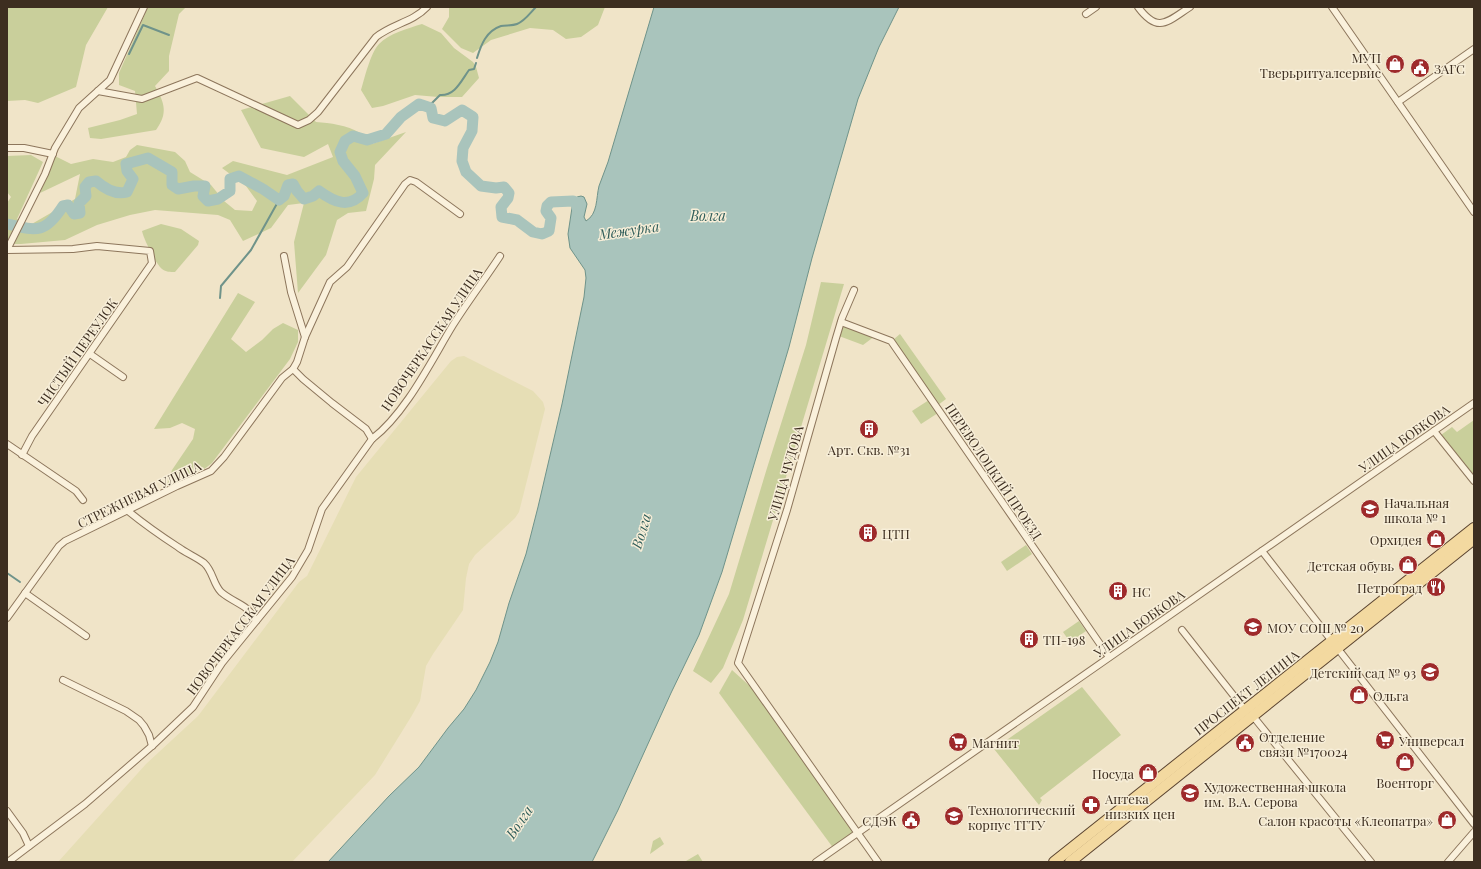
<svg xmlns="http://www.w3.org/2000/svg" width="1481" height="869" viewBox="0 0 1481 869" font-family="'Playfair Display',serif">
  <rect width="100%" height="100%" fill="#f0e4c8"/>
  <polygon fill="#e6deb5" points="464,356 533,391 543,402 545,409 519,512 515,518 475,555 469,564 466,578 463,610 433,654 426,666 420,701 411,717 375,775 292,862 58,862 146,764 198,716 299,582 307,576 356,477 451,361 457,357"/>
  <g fill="#c9cf9b">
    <polygon points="7,7 108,7 86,45 76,87 38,103 25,100 7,101"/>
    <path d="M 148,7 L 186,7 L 179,14 L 169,56 L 169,71 L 155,86 C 165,104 168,113 156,130 L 101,139 L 90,138 L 88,128 L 120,120 L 137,114 L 135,91 L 119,85 L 119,73 Z"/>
    <polygon points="449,7 605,7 598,25 581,37 566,39 553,30 530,28 491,40 473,53 461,48 442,29 449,17"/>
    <path d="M 422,24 L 441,33 L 454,48 L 473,62 L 476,67 L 479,78 L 462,97 L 438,97 L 415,95 L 383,106 L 372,108 L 361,90 C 365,77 370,54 379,44 C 388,34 409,28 422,24 Z"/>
    <path d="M 290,96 L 316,122 C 330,123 347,125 360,133 C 364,136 368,140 372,144 L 406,132 L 375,165 L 374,179 L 366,211 L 348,213 L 337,220 L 326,255 L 298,293 L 294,242 L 304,203 L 288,205 L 271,228 L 243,241 L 230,220 L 218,215 L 155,210 L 130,215 L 97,225 L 65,240 L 21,244 L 7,244 L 7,203 L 11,197 L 7,192 L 7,156 L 31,155 L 43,162 L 17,219 L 30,225 L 75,199 L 80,174 L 40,193 L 55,156 L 71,164 L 93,159 L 113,162 L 126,157 L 130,150 L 137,145 L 175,152 L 185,161 L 190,172 L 211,185 L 224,201 L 235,210 L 252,211 L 257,201 L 246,186 L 222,168 L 233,161 L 287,175 L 333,157 L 328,144 L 304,157 L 261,148 L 241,110 Z"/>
    <path d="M 161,224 L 181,229 L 199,241 L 198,245 L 175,272 C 170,272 166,272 162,269 C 156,264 144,240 142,231 Z"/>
    <polygon points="821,282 844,284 743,620 723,668 711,683 693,671 729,594 767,468 806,345"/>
    <path d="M 238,293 L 255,302 L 231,339 L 246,352 L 262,340 L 273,329 L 283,323 L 298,330 L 298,342 L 290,359 L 212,463 C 203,471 179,485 167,485 L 172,470 L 193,439 L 195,429 L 182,423 L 170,428 L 154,429 Z"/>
    <polygon points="843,325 875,336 863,345 839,336"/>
    <polygon points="900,334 946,399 938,405 893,340"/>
    <polygon points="929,400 938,413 921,424 912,411"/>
    <polygon points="1474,420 1474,477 1441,435 1452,427 1457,432"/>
    <polygon points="1026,545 1032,554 1007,571 1001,562"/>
    <polygon points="1079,621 1086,631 1070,642 1063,632"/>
    <polygon points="732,670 763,698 857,833 834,849 719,693"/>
    <polygon points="1082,687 1121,735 1040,798 1042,800 1039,805 994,749"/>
    <polygon points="660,837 664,844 650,854 653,841"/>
    <polygon points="698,854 703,862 687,862 686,861"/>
  </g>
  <path fill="#a9c4bc" stroke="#6f938a" d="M 654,7 L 899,7 L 879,47 L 858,99 L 812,258 L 789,347 L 722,572 L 699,635 L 671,693 L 618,810 L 592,862 L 328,862 L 389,796 L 419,767 L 448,728 L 464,709 L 476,690 L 490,662 L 498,642 L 509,603 L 526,554 L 538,507 L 562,404 L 584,297 L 586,278 L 585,270 L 570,248 L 568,234 L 573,201 L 577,197 L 581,196 L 584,197 L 587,204 L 584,217 L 586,221 C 598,214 596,198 599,186 C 602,178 605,170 608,162 Z"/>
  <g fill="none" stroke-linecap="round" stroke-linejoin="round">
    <g stroke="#6f938a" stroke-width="2">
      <polyline points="129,54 143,25 169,35"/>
      <path d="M 477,58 C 481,45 486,31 501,26 C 506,25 512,26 517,24 C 525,21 530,13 536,7"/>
      <path d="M 428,107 L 440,95 C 455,96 461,81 469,70 L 474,69 L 476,63"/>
      <polyline points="220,298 221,286 251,250 279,200"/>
      <polyline points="7,573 20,582"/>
    </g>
    <path stroke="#a9c4bc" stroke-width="11" d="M 7,224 C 37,231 45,234 63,206 L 68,205 L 74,214 L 80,213 L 79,203 L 86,196 L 85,187 L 89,182 L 96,181 C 104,188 116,195 127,192 L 133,179 L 127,171 L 126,164 L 148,158 L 172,172 L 172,185 L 178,189 L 194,186 L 205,186 L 203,196 L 208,201 L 218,199 L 230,191 L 230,179 L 239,176 L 263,189 L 279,200 L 284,196 L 288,185 L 293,184 L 297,191 L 304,199 L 313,196 L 319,191 C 334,202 349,209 363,193 L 355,176 L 343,161 L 340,152 L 345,141 L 353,136 L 367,140 L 386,134 L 401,117 L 419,104 L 431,108 L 433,118 L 445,121 L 462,110 L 473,117 L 472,131 L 463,148 L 462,161 L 466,172 L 481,186 L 496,188 L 504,187 L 509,193 L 508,198 L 501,207 L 502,217 L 517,220 L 533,232 L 542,234 L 549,231 L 551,218 L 546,211 L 547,206 L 551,202 L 573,201 L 576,202 L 578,213"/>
    <defs>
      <g id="minor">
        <path d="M 1138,7 C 1158,34 1167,22 1190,7"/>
        <polyline points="1332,7 1474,212"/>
        <polyline points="1086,14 1096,7"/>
        <path d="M 98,91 L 142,99 L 197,78 L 298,125 L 309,120 L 318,112 L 376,37 C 392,24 413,22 427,7"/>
        <polyline points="1398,102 1474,49"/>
        <polyline points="7,148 24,148 53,154"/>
        <polyline points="7,250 73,249 97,246 150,251 152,263 32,436 22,455"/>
        <polyline points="7,250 45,174 55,148 79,108 110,80 144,7"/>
        <polyline points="284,256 291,292 305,337"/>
        <polyline points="854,290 842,318 836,338 787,510 738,663 878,862"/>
        <polyline points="841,322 891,341 1109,657"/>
        <polyline points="90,354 123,377"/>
        <polyline points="293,369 303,379 332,403 366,429 372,439"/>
        <polyline points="1434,431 1474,481"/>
        <polyline points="7,444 76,491 83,500"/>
        <path d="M 128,511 C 144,524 161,536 178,547 C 186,553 196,557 204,563 C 213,571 213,584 221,592 C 235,604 247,603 256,621"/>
        <polyline points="1262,551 1474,824"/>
        <polyline points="25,593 86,636"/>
        <polyline points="7,618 59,546 65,541 177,486 211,471 224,457 282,378 293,369 297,362 305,337 330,282 347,267 405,184 410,180 416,182 460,214"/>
        <polyline points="1182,630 1245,710"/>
        <polyline points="63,680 126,711 139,720 144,726 149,735 152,746"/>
        <polyline points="1252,715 1371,862"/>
        <polyline points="7,811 23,833 29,846"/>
        <path d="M 8,862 L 85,804 L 152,746 L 193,707 L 222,663 L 292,577 L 308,550 L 322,509 L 372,439 C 406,413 431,361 453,325 C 468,301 485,279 500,256"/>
        <polyline points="816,862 1474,403"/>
        <polyline points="1448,862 1474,832"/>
      </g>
      <g id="primary">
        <polyline points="1054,862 1474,528"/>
        <polyline points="1070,862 1474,539"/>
      </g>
    </defs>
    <use href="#minor" stroke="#8d765c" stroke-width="8"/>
    <use href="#primary" stroke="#5b4430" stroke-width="12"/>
    <use href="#minor" stroke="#faf1dc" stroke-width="6"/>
    <use href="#primary" stroke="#f3d9a0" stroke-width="10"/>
  </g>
  <defs>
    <symbol id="shop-disc" viewBox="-11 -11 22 22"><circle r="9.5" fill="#9e2a2b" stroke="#f7eed8"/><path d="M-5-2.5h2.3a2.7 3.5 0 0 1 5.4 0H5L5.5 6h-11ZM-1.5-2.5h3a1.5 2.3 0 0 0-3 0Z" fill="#fff"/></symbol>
    <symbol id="civic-disc" viewBox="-11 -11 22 22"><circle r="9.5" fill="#9e2a2b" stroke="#f7eed8"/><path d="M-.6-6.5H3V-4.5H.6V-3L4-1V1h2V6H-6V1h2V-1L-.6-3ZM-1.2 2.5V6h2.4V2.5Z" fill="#fff"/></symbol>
    <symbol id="building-disc" viewBox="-11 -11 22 22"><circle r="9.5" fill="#9e2a2b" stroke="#f7eed8"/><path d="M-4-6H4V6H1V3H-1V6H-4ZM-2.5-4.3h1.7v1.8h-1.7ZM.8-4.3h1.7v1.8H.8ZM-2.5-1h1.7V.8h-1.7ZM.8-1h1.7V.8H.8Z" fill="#fff"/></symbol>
    <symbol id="school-disc" viewBox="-11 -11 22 22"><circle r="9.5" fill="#9e2a2b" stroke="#f7eed8"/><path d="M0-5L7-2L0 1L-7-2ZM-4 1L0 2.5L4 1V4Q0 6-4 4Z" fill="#fff"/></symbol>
    <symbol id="restaurant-disc" viewBox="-11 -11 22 22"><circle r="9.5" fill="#9e2a2b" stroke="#f7eed8"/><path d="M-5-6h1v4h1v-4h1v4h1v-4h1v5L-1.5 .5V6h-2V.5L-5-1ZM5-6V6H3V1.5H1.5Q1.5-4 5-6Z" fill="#fff"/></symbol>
    <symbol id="supermarket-disc" viewBox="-11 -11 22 22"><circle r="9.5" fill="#9e2a2b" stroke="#f7eed8"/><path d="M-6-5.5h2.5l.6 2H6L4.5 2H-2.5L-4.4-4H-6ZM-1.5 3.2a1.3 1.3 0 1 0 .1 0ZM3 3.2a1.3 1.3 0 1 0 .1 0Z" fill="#fff"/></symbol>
    <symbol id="pharmacy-disc" viewBox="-11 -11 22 22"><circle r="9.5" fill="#9e2a2b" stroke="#f7eed8"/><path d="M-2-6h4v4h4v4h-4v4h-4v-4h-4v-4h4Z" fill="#fff"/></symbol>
    <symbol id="university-disc" viewBox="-11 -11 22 22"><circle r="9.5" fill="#9e2a2b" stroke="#f7eed8"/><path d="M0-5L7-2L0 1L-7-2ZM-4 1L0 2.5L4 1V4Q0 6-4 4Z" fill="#fff"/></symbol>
  </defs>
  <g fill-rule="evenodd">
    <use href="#shop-disc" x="1384" y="53" width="22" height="22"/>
    <use href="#civic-disc" x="1409" y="57" width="22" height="22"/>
    <use href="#building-disc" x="858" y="418" width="22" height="22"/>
    <use href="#school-disc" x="1359" y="498" width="22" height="22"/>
    <use href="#building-disc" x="857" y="522" width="22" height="22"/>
    <use href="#shop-disc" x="1425" y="528" width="22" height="22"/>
    <use href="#shop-disc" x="1397" y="554" width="22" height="22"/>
    <use href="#restaurant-disc" x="1425" y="576" width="22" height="22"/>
    <use href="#building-disc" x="1107" y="580" width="22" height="22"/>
    <use href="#school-disc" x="1242" y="616" width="22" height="22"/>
    <use href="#building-disc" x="1018" y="628" width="22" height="22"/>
    <use href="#school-disc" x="1419" y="661" width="22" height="22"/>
    <use href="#shop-disc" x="1348" y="684" width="22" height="22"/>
    <use href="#supermarket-disc" x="1374" y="729" width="22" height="22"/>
    <use href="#supermarket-disc" x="947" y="731" width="22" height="22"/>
    <use href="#civic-disc" x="1234" y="732" width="22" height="22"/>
    <use href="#shop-disc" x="1394" y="751" width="22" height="22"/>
    <use href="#shop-disc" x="1137" y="762" width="22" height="22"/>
    <use href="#school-disc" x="1179" y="782" width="22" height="22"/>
    <use href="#pharmacy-disc" x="1080" y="794" width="22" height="22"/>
    <use href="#university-disc" x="943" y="805" width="22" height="22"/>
    <use href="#civic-disc" x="900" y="809" width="22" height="22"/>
    <use href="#shop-disc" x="1436" y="809" width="22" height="22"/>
  </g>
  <g text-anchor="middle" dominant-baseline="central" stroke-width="3" stroke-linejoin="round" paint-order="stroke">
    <g font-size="13" fill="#3d2e20" stroke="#f7eed8" text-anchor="start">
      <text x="1381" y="57" text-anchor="end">МУП<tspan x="1381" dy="15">Тверьритуалсервис</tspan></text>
      <text x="1434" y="68">ЗАГС</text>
      <text x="869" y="449" text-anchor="middle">Арт. Скв. №31</text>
      <text x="1384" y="502">Начальная<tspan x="1384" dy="15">школа № 1</tspan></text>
      <text x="882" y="533">ЦТП</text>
      <text x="1422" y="539" text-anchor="end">Орхидея</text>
      <text x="1394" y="565" text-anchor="end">Детская обувь</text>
      <text x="1422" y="587" text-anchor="end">Петроград</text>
      <text x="1132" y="591">НС</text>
      <text x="1267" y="627">МОУ СОШ № 20</text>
      <text x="1043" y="639">ТП-198</text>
      <text x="1416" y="672" text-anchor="end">Детский сад № 93</text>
      <text x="1373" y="695">Ольга</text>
      <text x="1259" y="736">Отделение<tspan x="1259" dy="15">связи №170024</tspan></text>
      <text x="1399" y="740">Универсал</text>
      <text x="972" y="742">Магнит</text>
      <text x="1134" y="773" text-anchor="end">Посуда</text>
      <text x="1405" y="782" text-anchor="middle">Военторг</text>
      <text x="1204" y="786">Художественная школа<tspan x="1204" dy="15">им. В.А. Серова</tspan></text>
      <text x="1105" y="798">Аптека<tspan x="1105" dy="15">низких цен</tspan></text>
      <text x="968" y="809">Технологический<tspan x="968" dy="15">корпус ТГТУ</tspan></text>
      <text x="897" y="820" text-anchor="end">СДЭК</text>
      <text x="1433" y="820" text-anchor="end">Салон красоты «Клеопатра»</text>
    </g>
    <g font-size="13" fill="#3d2e20" stroke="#f7eed8">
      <text transform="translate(431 339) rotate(-56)">НОВОЧЕРКАССКАЯ УЛИЦА</text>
      <text transform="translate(77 352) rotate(-55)">ЧИСТЫЙ ПЕРЕУЛОК</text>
      <text transform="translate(1404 438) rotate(-35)">УЛИЦА БОБКОВА</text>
      <text transform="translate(994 471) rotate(56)">ПЕРЕВОЛОЦКИЙ ПРОЕЗД</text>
      <text transform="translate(785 473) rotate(-74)">УЛИЦА ЧУДОВА</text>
      <text transform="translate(139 494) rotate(-26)">СТРЕЖНЕВАЯ УЛИЦА</text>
      <text transform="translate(1139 623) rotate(-35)">УЛИЦА БОБКОВА</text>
      <text transform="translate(240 625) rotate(-53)">НОВОЧЕРКАССКАЯ УЛИЦА</text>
      <text transform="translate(1246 692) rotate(-38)">ПРОСПЕКТ ЛЕНИНА</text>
    </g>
    <g font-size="14" font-style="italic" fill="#2f5d5a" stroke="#f7eed8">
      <text x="708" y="215">Волга</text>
      <text transform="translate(629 230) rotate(-8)">Межурка</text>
      <text transform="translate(641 531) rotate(-73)">Волга</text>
      <text transform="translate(519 822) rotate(-56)">Волга</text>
    </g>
  </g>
  <rect width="1481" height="869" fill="none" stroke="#3d2e20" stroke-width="16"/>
</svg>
